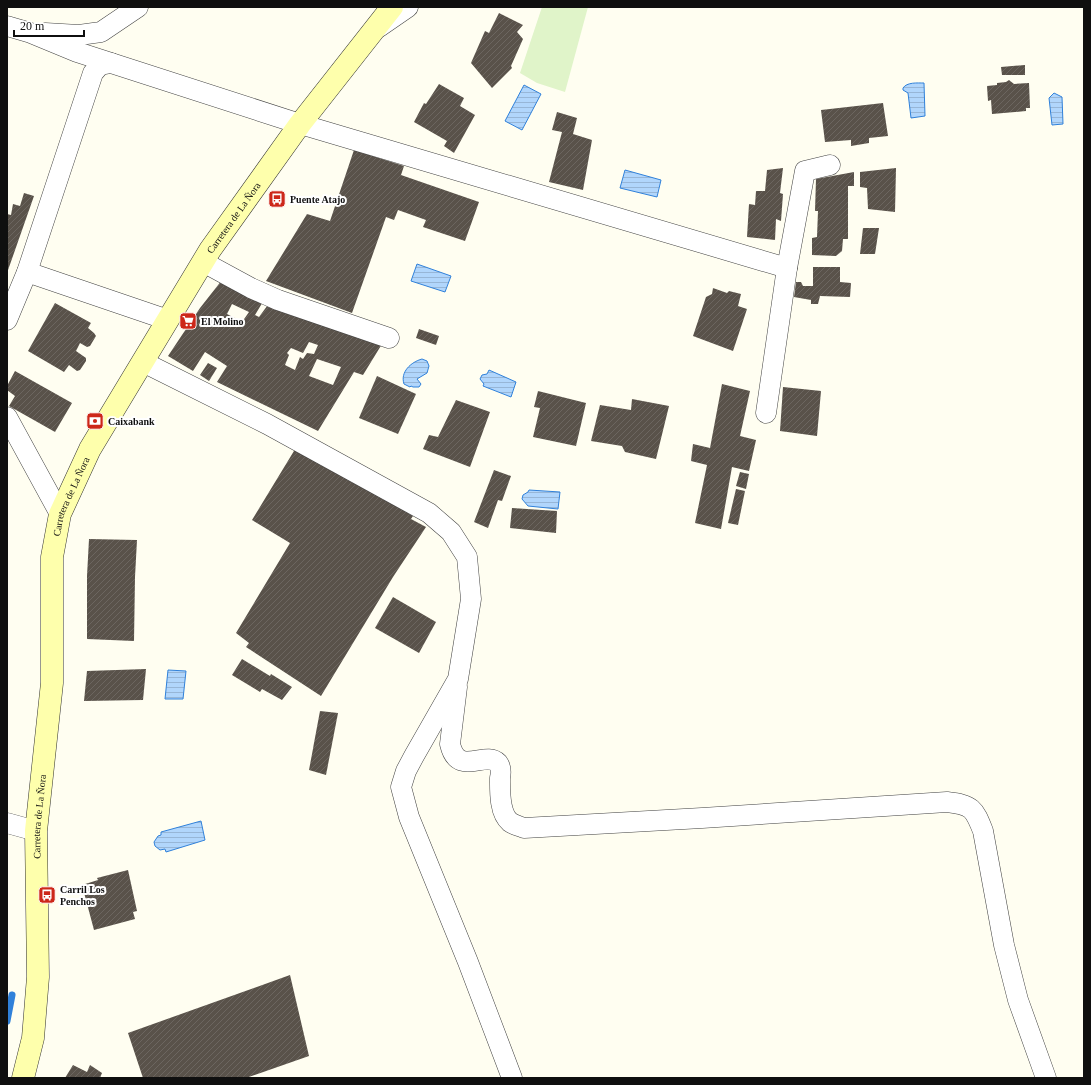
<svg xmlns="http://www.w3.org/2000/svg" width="1091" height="1085" viewBox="0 0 1091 1085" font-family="Georgia,serif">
  <defs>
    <pattern id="water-rules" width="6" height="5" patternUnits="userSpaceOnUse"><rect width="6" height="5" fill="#b1d6fc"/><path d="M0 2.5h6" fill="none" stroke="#97b6d7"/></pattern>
    <pattern id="building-hatch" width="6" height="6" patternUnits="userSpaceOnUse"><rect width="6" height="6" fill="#59524a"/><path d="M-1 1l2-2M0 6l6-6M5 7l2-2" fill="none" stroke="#6c6660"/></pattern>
  </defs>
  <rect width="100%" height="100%" fill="#fffef1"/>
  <polygon fill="#e0f4c9" points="542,7 588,7 565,92 537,83 520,73"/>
  <g fill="url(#water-rules)" stroke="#3081da">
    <path d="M 924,83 L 925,116 L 911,118 L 908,93 L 903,90 L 903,88 C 907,82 917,83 924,83 Z"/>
    <polygon points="524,85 541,94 522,130 505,121"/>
    <polygon points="1054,93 1062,97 1063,124 1052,125 1049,98"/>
    <polygon points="625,170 661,180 657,197 620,188"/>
    <polygon points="417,264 451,276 445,292 411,281"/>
    <path d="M 422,359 L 427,361 L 429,366 L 427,373 L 417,379 L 421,384 L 419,387 L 413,387 L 411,386 L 410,387 L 404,384 C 400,372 411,362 422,359 Z"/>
    <polygon points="489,370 516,382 511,397 483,386 484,384 480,379 482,375 487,374"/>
    <polygon points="529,490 560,492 558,509 528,506 522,499 523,495 528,492"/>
    <polygon points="168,670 186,671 183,699 165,699"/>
    <polygon points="201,821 205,840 166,852 165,849 160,850 155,846 154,842 158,836 161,835 161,832"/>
  </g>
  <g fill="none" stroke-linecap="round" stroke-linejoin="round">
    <polyline stroke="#3081da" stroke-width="7" points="7,1021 12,995"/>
  </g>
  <g fill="url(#building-hatch)" fill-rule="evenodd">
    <polygon points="499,13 523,25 517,32 523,39 511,66 512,68 492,88 471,63 485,31 489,33"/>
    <polygon points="1025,65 1025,75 1002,75 1001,67"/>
    <polygon points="1009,80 1014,84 1029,83 1030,108 1026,108 1026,111 992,114 991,100 988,101 987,86 997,85 997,83 1006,82"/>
    <polygon points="439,84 464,98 460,106 475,115 454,153 444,146 447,141 414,122 424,103 426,104"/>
    <polygon points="883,103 888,136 869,138 869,143 851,146 851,140 825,142 821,110"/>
    <polygon points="557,112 577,118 573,134 592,140 583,190 549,182 562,132 552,130"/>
    <polygon points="354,150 404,166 401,175 479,202 465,241 423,227 426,220 398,210 394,220 386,217 352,313 266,281 307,214 330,221"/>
    <polygon points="783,168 780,193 783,194 781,221 776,219 775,240 747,237 749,204 755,205 756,191 765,191 767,170"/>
    <polygon points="896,168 895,212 868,209 867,188 860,187 860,172"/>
    <polygon points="854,172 854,186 848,186 848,239 843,239 842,251 836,256 812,255 812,238 817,237 818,211 815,211 816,179"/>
    <polygon points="24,193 34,196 7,273 7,214 11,215 13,204 20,206"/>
    <polygon points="863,228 879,228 875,254 860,254"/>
    <polygon points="813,267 840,267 840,282 851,283 850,297 820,296 818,304 811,304 811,300 794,297 796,282 801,282 803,286 813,286"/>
    <path d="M 222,280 L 264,300 L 255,315 L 259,317 L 270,302 L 382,344 L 363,375 L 354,372 L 318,431 L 217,382 L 227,366 L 205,352 L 193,371 L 168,356 L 200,308 ZM 232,304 L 249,312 L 242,322 L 227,314 ZM 309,342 L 318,345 L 314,354 L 307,353 L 303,359 L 300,357 L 295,370 L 285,365 L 289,355 L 287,353 L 291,348 L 303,353 ZM 317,359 L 341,367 L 333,385 L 309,376 Z"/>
    <polygon points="713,288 727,293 729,291 741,294 738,306 747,309 733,351 693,336 706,297 712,294"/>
    <polygon points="55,303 91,323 88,328 94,333 96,336 90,346 87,347 80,343 76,351 86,358 86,361 80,370 77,371 69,365 64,372 28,351"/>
    <polygon points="419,329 439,336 436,345 416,338"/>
    <polygon points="208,363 217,368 209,381 200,375"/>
    <polygon points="15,371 72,403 55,432 9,406 15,396 7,390 7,386"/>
    <polygon points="377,376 416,394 398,434 359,418"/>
    <polygon points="722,384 750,391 740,436 756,440 749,471 732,467 721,529 695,523 707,465 691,461 693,444 710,448"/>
    <polygon points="783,387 821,391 817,436 780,431"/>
    <polygon points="538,391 586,403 576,446 533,437 540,408 534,407"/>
    <polygon points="632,399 669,406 656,459 625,452 622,446 591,441 600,405 631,410"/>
    <polygon points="456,400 490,412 470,467 423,449 429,435 438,437"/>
    <polygon points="297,446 396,505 413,516 411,519 426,527 393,577 321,696 246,647 249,643 236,633 290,543 252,520"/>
    <polygon points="494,470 511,476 502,501 498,500 488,528 474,522"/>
    <polygon points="740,472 749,474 746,489 736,486"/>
    <polygon points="736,489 745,491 738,525 728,523"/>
    <polygon points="512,508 557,511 556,533 510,528"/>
    <polygon points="89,539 137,540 135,577 134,641 87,639 87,576"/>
    <polygon points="393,597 436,622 419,653 375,628"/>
    <polygon points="242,659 270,676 271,674 292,687 282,700 262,689 260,692 232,675"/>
    <polygon points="146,669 143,700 84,701 87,671"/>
    <polygon points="320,711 338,713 326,775 309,770"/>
    <polygon points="128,870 137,911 133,912 135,919 94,930 82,885 98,880 97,878"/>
    <polygon points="290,975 309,1056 246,1078 143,1078 128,1033"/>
    <polygon points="73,1065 87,1072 90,1065 102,1073 100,1078 65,1078"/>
  </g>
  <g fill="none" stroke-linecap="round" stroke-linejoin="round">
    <defs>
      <g id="minor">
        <polyline points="7,26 31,33 77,52 300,124 787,268"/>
        <polyline points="379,27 408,7"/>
        <polyline points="45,33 79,35 101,32 138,7"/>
        <polyline points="203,262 251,288 278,300 389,338"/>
        <polyline points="27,272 168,320"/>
        <polyline points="7,320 27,272 93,73 100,65 111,63"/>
        <polyline points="143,362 267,424 429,513 451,532 467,557 471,599 458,679 414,756 406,771 401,787 409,817 468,962 512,1078"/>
        <polyline points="766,413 787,268 805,171 830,165"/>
        <polyline points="7,417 60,514"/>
        <path d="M 457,687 L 450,744 C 458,778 485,750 498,763 C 501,767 501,773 500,778 C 500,790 499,813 510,822 C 514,825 519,826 524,828 L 702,818 L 947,802 C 972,805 974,808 983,831 L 1004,945 L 1018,1000 L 1046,1078"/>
        <polyline points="7,823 36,831"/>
      </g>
      <g id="secondary">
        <path id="s1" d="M 23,1078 L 33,1038 L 38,977 L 36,831 L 52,683 L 52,557 L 60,514 L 90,449 L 210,250 L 300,124 L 392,7"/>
      </g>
    </defs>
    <use href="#minor" stroke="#424242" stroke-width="21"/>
    <use href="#secondary" stroke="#313131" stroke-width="23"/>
    <use href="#minor" stroke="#fff" stroke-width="20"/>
    <use href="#secondary" stroke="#feffac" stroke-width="22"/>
  </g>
  <defs>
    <symbol id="bus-square" viewBox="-11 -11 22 22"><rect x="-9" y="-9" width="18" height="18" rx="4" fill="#cd2719" stroke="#fff"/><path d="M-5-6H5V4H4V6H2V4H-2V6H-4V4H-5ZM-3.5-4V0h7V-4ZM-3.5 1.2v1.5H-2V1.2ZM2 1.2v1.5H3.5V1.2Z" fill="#fff"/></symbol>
    <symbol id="supermarket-square" viewBox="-11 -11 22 22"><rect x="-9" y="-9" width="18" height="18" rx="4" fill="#cd2719" stroke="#fff"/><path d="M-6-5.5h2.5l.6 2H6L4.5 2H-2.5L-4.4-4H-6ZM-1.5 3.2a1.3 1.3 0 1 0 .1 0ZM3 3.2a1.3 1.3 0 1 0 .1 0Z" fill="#fff"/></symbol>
    <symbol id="bank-square" viewBox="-11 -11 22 22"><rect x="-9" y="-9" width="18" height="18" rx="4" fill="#cd2719" stroke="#fff"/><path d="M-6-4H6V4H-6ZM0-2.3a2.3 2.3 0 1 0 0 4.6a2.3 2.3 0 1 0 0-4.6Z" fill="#fff"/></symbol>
  </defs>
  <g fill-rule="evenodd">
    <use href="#bus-square" x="267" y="189" width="20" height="20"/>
    <use href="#supermarket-square" x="178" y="311" width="20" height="20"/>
    <use href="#bank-square" x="85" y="411" width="20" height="20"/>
    <use href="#bus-square" x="37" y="885" width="20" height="20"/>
  </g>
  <g text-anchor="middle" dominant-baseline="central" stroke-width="4" stroke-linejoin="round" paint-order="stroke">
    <g font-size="10" font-weight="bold" fill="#0f0f0f" stroke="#fff" text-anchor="start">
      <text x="290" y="199">Puente Atajo</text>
      <text x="201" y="321">El Molino</text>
      <text x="108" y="421">Caixabank</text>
      <text x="60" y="889">Carril Los<tspan x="60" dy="12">Penchos</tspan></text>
    </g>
    <g font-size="10" fill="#0f0f0f" stroke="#fff">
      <text stroke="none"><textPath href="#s1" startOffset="911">Carretera de La Ñora</textPath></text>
      <text stroke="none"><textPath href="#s1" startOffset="587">Carretera de La Ñora</textPath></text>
      <text stroke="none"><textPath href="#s1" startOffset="263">Carretera de La Ñora</textPath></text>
    </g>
  </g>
  <rect width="1091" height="1085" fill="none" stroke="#0f0f0f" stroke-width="16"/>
  <path d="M14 30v6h70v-6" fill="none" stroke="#0f0f0f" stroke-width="2"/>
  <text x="20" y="30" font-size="12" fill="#0f0f0f" stroke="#ffffff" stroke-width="3" paint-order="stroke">20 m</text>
</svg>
